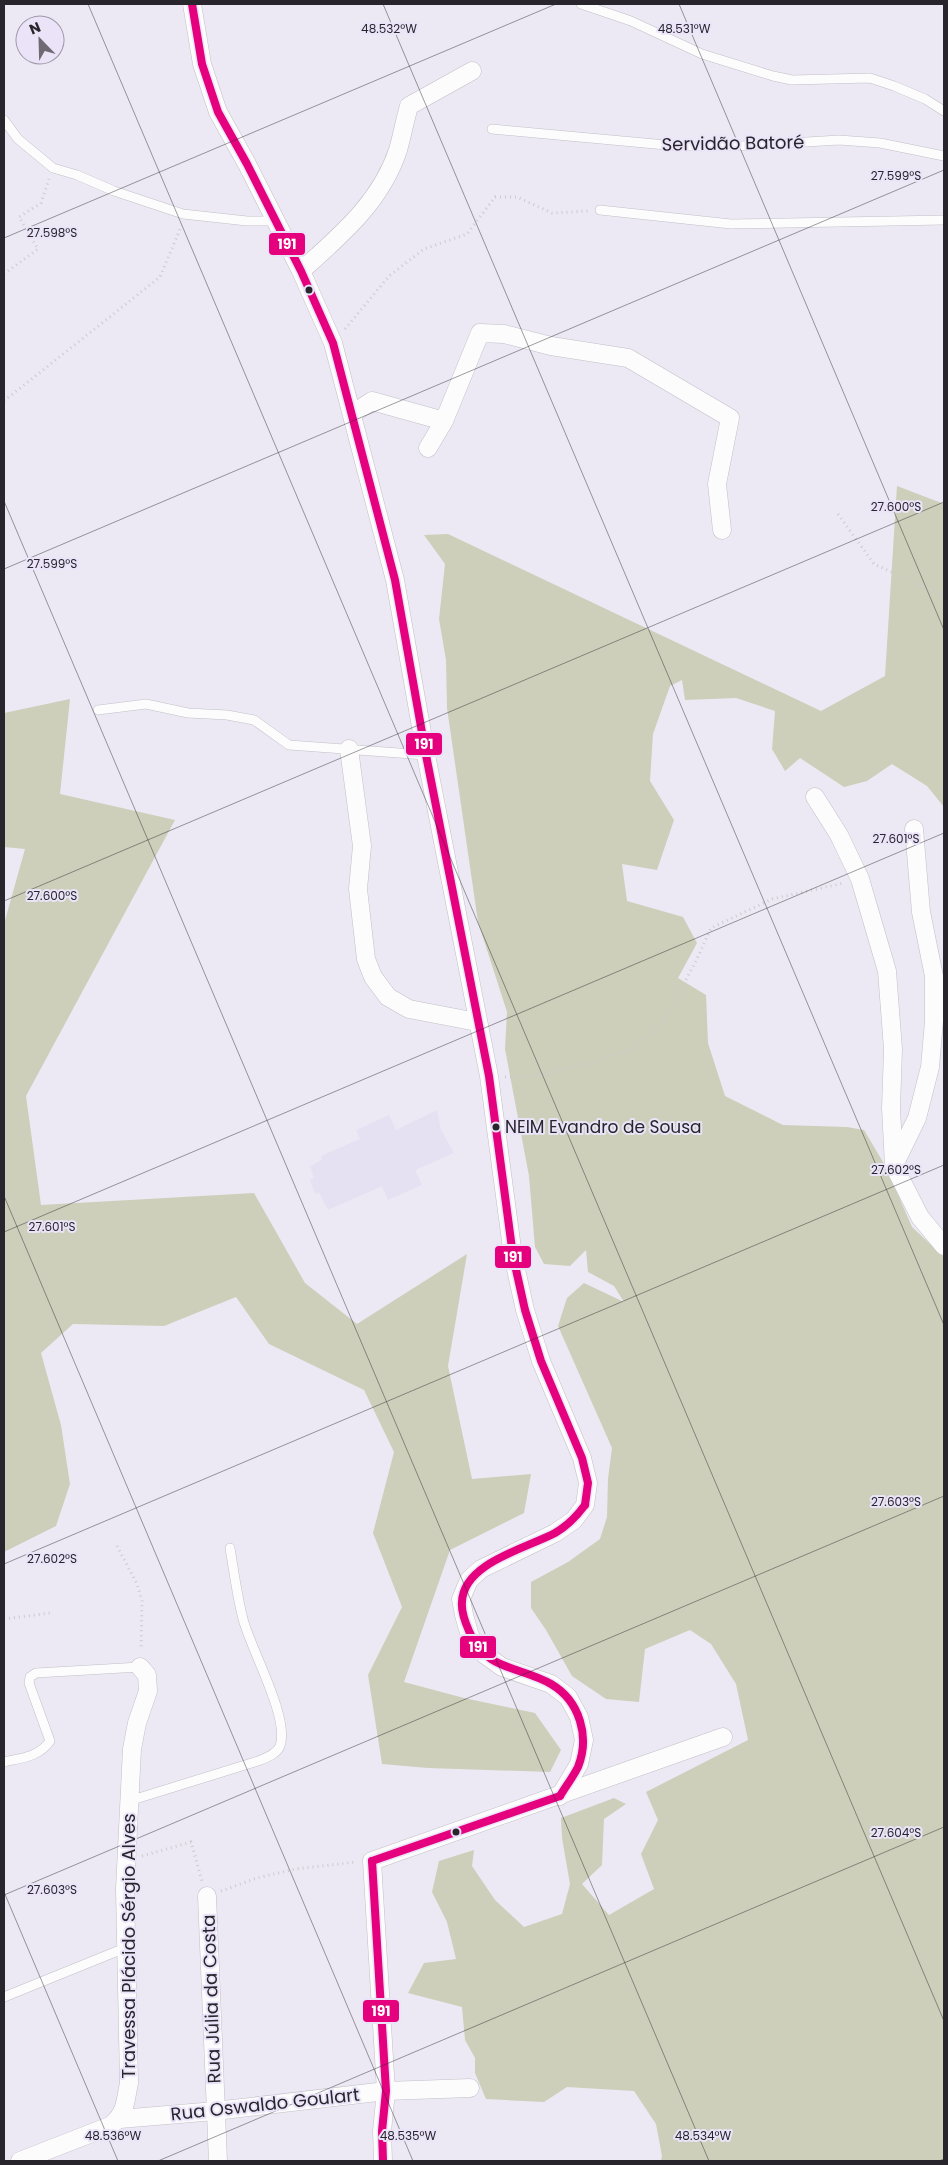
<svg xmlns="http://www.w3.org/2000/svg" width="948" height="2165" viewBox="0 0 948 2165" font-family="Poppins,sans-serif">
  <rect width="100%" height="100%" fill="#ece9f4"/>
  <polygon fill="#e6e0f3" points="437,1110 441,1130 454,1153 415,1170 422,1185 388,1200 382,1186 328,1210 319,1193 315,1194 310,1180 314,1178 310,1166 322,1160 321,1156 360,1139 356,1130 389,1115 396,1130"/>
  <g fill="#cdcfba">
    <polygon points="897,486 944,504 944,807 927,786 892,764 867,781 844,787 800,758 785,771 772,749 775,711 736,698 685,700 682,680 670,686 653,734 650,781 674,820 657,870 622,864 627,901 683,917 697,943 678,978 706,995 708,1043 725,1096 783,1125 847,1127 864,1130 886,1167 912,1227 944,1257 944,2161 661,2161 662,2156 656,2124 634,2091 567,2087 544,2102 486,2099 475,2073 475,2058 465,2040 462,2007 408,1993 424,1963 456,1959 447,1922 432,1892 439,1861 474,1850 472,1866 495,1900 524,1927 562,1914 570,1884 562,1838 561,1818 614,1798 626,1804 604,1819 602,1865 582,1884 609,1915 654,1889 641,1854 658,1820 646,1792 748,1740 736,1684 711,1644 690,1630 645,1649 639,1702 606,1699 572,1676 546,1630 531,1608 531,1582 568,1562 600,1539 607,1517 608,1479 612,1448 558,1326 567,1298 584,1283 624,1302 614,1286 588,1272 586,1250 570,1266 544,1264 535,1247 529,1176 505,1049 507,1012 478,922 447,708 446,660 439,619 445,564 424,535 448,534 821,711 885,676"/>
    <polygon points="70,699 60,794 175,820 26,1096 41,1205 254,1193 305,1283 357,1324 467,1254 448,1366 472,1479 531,1474 524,1513 450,1550 404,1682 464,1698 535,1713 561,1750 550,1772 428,1768 382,1764 368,1675 402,1607 373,1533 394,1452 364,1390 269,1344 236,1297 164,1326 73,1324 41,1353 61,1425 70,1484 56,1526 4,1552 4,924 25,849 4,847 4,713"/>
  </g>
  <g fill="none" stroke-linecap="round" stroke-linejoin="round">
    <defs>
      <g id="service">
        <polyline points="581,4 631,21 702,54 773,76 792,80 870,78 894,86 925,99 944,111"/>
        <polyline points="4,120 18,139 53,168 77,175 114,191 183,214 247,221 276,221"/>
        <polyline points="492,129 677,146 741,146 839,140 880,143 944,156"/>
        <polyline points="600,210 731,224 944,220"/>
        <polyline points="98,710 146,704 188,713 227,715 254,720 289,745 426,755"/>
        <path d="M 4,1762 C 21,1758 39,1757 50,1741 L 29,1683 L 30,1677 L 36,1673 L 140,1667"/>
        <path d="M 129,1801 L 258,1761 C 266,1758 277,1754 280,1746 C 290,1718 251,1650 243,1619 C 237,1596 234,1572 230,1548"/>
        <polyline points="4,1997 125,1948"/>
      </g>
      <g id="minor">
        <polyline points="192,4 202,64 218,112 247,164 301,271 333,343 395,580 426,755 489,1076 513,1256 525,1310 541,1361 582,1458 588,1483 585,1505 574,1520 555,1533 481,1569 469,1580 461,1599 464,1615 470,1636 484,1654 502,1667 551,1684 568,1697 579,1717 584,1740 579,1764 560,1796"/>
        <path d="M 301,271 C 340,236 381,202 398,150 C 402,136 405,120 409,106 L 472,71"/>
        <polyline points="352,414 372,401 444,421"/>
        <polyline points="428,448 444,421 480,333 504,334 551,346 628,358 730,418 717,484 722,530"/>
        <polyline points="349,749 362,846 358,889 366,959 373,977 388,997 409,1009 477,1022"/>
        <polyline points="815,797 839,835 860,879 887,971 893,1049 891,1108 894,1166 920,1217 944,1246"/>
        <polyline points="895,1163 917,1118 930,1067 934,1021 934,976 921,912 914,829"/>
        <polyline points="207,1896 218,2161"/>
        <polyline points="120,2119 215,2111 386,2091 470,2088"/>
        <path d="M 20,2161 L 110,2126 C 126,2114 125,2102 129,2083 L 125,1889 L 132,1749 L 137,1723 L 148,1691 L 147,1675 L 140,1667"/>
        <polyline points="383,2161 382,2131 386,2091 372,1861 723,1737"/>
      </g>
    </defs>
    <use href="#service" stroke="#c1bfc7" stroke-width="10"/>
    <use href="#minor" stroke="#c1bfc7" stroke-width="19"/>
    <g stroke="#cccace" stroke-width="3" stroke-dasharray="1 4" stroke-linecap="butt">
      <polyline points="4,274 38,249 19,217 41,203 49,179"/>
      <polyline points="345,329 389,276 424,249 467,234 495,197 517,197 552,213 588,211"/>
      <polyline points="4,401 160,277 181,227"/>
      <polyline points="838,514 874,564 944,596"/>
      <polyline points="505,1077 528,1077 584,1065 634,1048 664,1020 696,961 711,928 772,899 844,883"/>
      <polyline points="117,1546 137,1584 142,1601 141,1650"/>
      <polyline points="4,1619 50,1613"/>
      <polyline points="142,1856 191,1842 202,1881"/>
      <polyline points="221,1891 257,1878 295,1869 356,1862"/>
    </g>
    <use href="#service" stroke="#fcfcfd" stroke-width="9"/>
    <use href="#minor" stroke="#fcfcfd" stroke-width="18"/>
    <defs>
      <g id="bus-1">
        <polyline points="192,4 202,64 218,112 247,164 301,271 333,343 395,580 426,755 489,1076 513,1256 525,1310 541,1361 582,1458 588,1483 585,1505"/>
        <path d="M 560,1796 C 566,1786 573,1777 578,1767 C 590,1737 580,1701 551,1684 C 520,1666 485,1671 469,1631 C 465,1622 461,1612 462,1602 C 463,1563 527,1548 555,1533 C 567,1526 577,1516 585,1505"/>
        <polyline points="372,1861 386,2091 382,2131 383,2161"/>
        <polyline points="372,1861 560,1796"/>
      </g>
    </defs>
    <use href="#bus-1" stroke="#ebe4f9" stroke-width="11"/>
    <use href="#bus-1" stroke="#e5007d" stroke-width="8"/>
  </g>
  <path fill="none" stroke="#28252d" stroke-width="1" stroke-opacity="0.45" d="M 88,4 L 944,2021M 383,4 L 944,1325M 679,4 L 944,630M 4,238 L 556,4M 4,501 L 709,2161M 4,569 L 944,170M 4,901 L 944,502M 4,1196 L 413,2161M 4,1232 L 944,833M 4,1564 L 944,1165M 4,1892 L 118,2161M 4,1895 L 944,1496M 158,2161 L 944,1827M 939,2161 L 944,2159"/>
  <g fill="#28252d" stroke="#ebe4f9" stroke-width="2">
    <circle cx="309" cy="290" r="4.5"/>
    <circle cx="496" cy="1127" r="4.5"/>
    <circle cx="456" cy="1832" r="4.5"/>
  </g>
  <g text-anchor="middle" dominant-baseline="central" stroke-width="4" stroke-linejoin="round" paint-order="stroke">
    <g font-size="17" fill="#28252d" stroke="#ebe4f9" text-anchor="start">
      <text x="505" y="1127">NEIM Evandro de Sousa</text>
    </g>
    <g font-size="18" fill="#28252d" stroke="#ebe4f9">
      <text transform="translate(733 143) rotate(-1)">Servidão Batoré</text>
      <text transform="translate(128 1946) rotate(-90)">Travessa Plácido Sérgio Alves</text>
      <text transform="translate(211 1999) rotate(-92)">Rua Júlia da Costa</text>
      <text transform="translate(265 2104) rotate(-6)">Rua Oswaldo Goulart</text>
    </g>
  </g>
  <g font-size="12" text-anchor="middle" fill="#28252d" stroke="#ebe4f9" stroke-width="4" stroke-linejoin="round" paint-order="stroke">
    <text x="389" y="33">48.532°W</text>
    <text x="684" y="33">48.531°W</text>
    <text x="896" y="180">27.599°S</text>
    <text x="52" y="237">27.598°S</text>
    <text x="896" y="511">27.600°S</text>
    <text x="52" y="568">27.599°S</text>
    <text x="896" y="843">27.601°S</text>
    <text x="52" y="900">27.600°S</text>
    <text x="896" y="1174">27.602°S</text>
    <text x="52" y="1231">27.601°S</text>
    <text x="896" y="1506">27.603°S</text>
    <text x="52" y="1563">27.602°S</text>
    <text x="896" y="1837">27.604°S</text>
    <text x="52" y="1894">27.603°S</text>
    <text x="113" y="2140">48.536°W</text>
    <text x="408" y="2140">48.535°W</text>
    <text x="703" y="2140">48.534°W</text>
  </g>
  <g stroke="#ebe4f9" stroke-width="2">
    <rect x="268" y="232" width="38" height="24" rx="5" fill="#e5007d"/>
    <rect x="405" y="732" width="38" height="24" rx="5" fill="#e5007d"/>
    <rect x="494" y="1245" width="38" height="24" rx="5" fill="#e5007d"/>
    <rect x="459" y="1635" width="38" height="24" rx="5" fill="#e5007d"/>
    <rect x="362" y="1999" width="38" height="24" rx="5" fill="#e5007d"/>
  </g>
  <g font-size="14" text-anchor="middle" font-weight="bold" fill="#fff">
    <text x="287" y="249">191</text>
    <text x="424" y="749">191</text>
    <text x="513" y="1262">191</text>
    <text x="478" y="1652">191</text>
    <text x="381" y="2016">191</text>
  </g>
  <rect width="948" height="2165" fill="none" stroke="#28252d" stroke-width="10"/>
  <g transform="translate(40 40) rotate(337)"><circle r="24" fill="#ebe4f9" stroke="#9d98a7"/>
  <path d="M0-4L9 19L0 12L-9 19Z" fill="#6d6a73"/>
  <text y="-8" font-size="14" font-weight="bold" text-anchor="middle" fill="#28252d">N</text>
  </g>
</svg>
